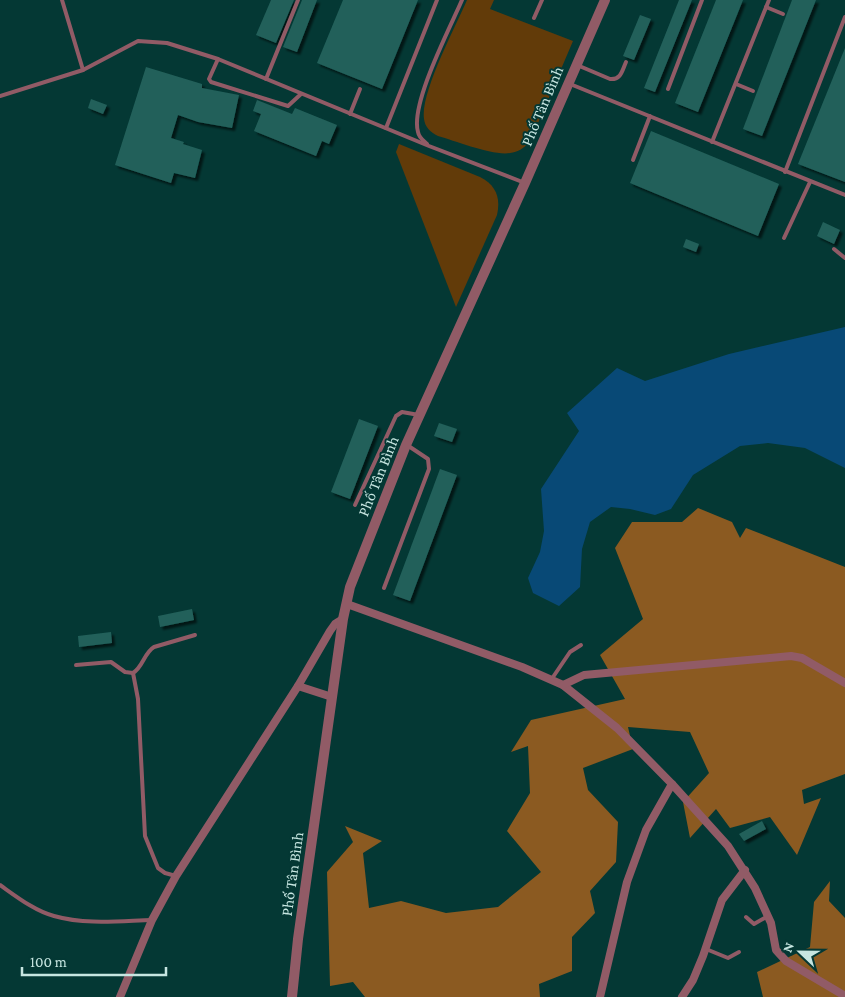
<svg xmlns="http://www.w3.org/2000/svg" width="845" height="997" viewBox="0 0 845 997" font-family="'Crimson Pro',serif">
  <defs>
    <filter id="shadow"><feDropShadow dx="3" dy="3" stdDeviation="1" flood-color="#0009"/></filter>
  </defs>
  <rect width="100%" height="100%" fill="#043834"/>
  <g fill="#623b09">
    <path d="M 467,0 L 494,0 L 490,9 L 573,41 L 530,142 C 524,148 518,152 510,153 C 493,156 456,141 438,136 C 430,132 425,127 424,119 C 420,93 456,26 467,0 Z"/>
    <path d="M 399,144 L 480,177 C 496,185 501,198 497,215 L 456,307 L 396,152 Z"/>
  </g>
  <g fill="#8b5a21">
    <polygon points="698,508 732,522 740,538 746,528 845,567 845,774 802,790 804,804 821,798 797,855 770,817 730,828 716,809 690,838 683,802 709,773 690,732 628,727 633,749 583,768 588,790 618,822 616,862 590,891 595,913 572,937 572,971 539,984 540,997 365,997 353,982 330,986 327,872 353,842 345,826 382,841 363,853 369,908 401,901 446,913 498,907 541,872 507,831 530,793 528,746 511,752 531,720 625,699 600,655 643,619 615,548 632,522 682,522"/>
    <polygon points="830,881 829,901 845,918 845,997 763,997 757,972 810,947 814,902"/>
  </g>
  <polygon fill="#084976" points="845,327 845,468 805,448 768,443 740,446 693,475 671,509 655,515 630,509 611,507 590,522 582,549 580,587 559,606 533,593 528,578 540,552 544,531 541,489 579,431 567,413 617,368 645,381 729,354"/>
  <g fill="#22605a" filter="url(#shadow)">
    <polygon points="271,0 294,0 276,43 256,35"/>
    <polygon points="302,0 317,0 297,52 283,47"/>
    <polygon points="343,0 418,0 382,89 317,63"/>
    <polygon points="679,0 692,0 655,92 644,88"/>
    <polygon points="716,0 743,0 698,112 675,103"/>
    <polygon points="792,0 816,0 762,136 743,129"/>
    <polygon points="640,15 651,19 634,60 623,56"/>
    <polygon points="845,48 845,182 798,164"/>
    <polygon points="146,67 202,84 202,88 239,95 232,128 198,122 178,115 171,138 184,142 183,144 202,150 195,178 174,173 171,183 115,165"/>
    <polygon points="91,99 107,105 103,114 88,108"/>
    <polygon points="257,100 292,114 295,108 337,125 329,144 322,141 316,156 254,131 261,114 253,111"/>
    <polygon points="651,131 779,184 758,236 630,183"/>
    <polygon points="823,222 840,230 834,244 817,236"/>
    <polygon points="686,239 699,244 696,252 683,247"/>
    <polygon points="359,419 378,426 350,499 331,492"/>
    <polygon points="439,423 457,429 452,442 434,436"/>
    <polygon points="440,469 457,475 410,601 393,595"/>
    <polygon points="192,609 194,620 160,627 158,616"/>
    <polygon points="111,632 112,643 79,647 78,636"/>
    <polygon points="762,821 766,829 744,841 739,834"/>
  </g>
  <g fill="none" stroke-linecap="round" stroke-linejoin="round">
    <g stroke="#915b66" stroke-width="4">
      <polyline points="62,0 83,70"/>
      <polyline points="766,7 783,14"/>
      <polyline points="534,18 542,0"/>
      <polyline points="218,59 209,79 211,82 288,106 301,94"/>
      <path d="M 577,65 L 610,79 C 621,80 622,71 626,62"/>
      <polyline points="266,79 298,0"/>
      <polyline points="570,84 845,195"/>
      <polyline points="736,84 753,91"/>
      <polyline points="668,89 702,0"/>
      <polyline points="0,96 83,70 138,41 167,43 218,59 429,146 525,183"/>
      <polyline points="350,114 360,89"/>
      <polyline points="386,128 437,0"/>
      <polyline points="712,142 769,0"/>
      <path d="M 427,144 C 424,141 419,138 418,132 C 410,104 450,28 462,0"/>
      <polyline points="633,160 650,116"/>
      <polyline points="785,172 845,17"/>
      <polyline points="784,238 810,182"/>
      <polyline points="834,249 845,258"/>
      <polyline points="355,505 396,416 402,412 419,415"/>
      <polyline points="384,588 429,469 428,459 407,445"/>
      <path d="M 76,665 L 111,662 L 125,672 L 133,673 C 143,667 144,653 154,647 L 195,635"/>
      <polyline points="133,673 138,699 145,836 158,868 165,873 176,876"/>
      <polyline points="551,680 570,652 581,645"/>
      <path d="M 0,885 C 17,897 35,911 54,916 C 86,925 119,921 152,920"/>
      <polyline points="746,917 754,924 768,916"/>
      <polyline points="706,949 728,958 739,952"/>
    </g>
    <g stroke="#915b66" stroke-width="8">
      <polyline points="347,604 522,667 563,685 617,728 672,784 728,846 755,888 771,923 776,950 786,961 845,996"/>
      <polyline points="563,685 584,675 791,656 802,658 845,683"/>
      <polyline points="298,686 332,697"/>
      <polyline points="120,997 152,920 176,876 298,686 330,631 335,624 343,619"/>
      <polyline points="600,997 627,882 646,830 672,784"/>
      <polyline points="682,997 693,980 703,956 722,900 745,870"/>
    </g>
    <polyline stroke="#915b66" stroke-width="10" points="292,997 298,939 343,619 350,587 406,445 525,183 605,0"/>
  </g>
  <g text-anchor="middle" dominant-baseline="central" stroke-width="4" stroke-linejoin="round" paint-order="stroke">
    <g font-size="16" fill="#c7e6e1" stroke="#043834">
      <text transform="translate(542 106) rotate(-67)">Phố Tân Bình</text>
      <text transform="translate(378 476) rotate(-68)">Phố Tân Bình</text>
      <text transform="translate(292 874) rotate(-82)">Phố Tân Bình</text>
    </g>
  </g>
  <g transform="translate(800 952) rotate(292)" stroke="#043834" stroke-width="4" paint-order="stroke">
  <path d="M0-4L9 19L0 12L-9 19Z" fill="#c7e6e1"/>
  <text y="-8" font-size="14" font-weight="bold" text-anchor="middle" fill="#c7e6e1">N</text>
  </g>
  <path d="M22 967v8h144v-8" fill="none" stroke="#c7e6e1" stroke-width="2.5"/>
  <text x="30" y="967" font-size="15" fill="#c7e6e1" stroke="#043834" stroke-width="4" paint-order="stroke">100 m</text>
</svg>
